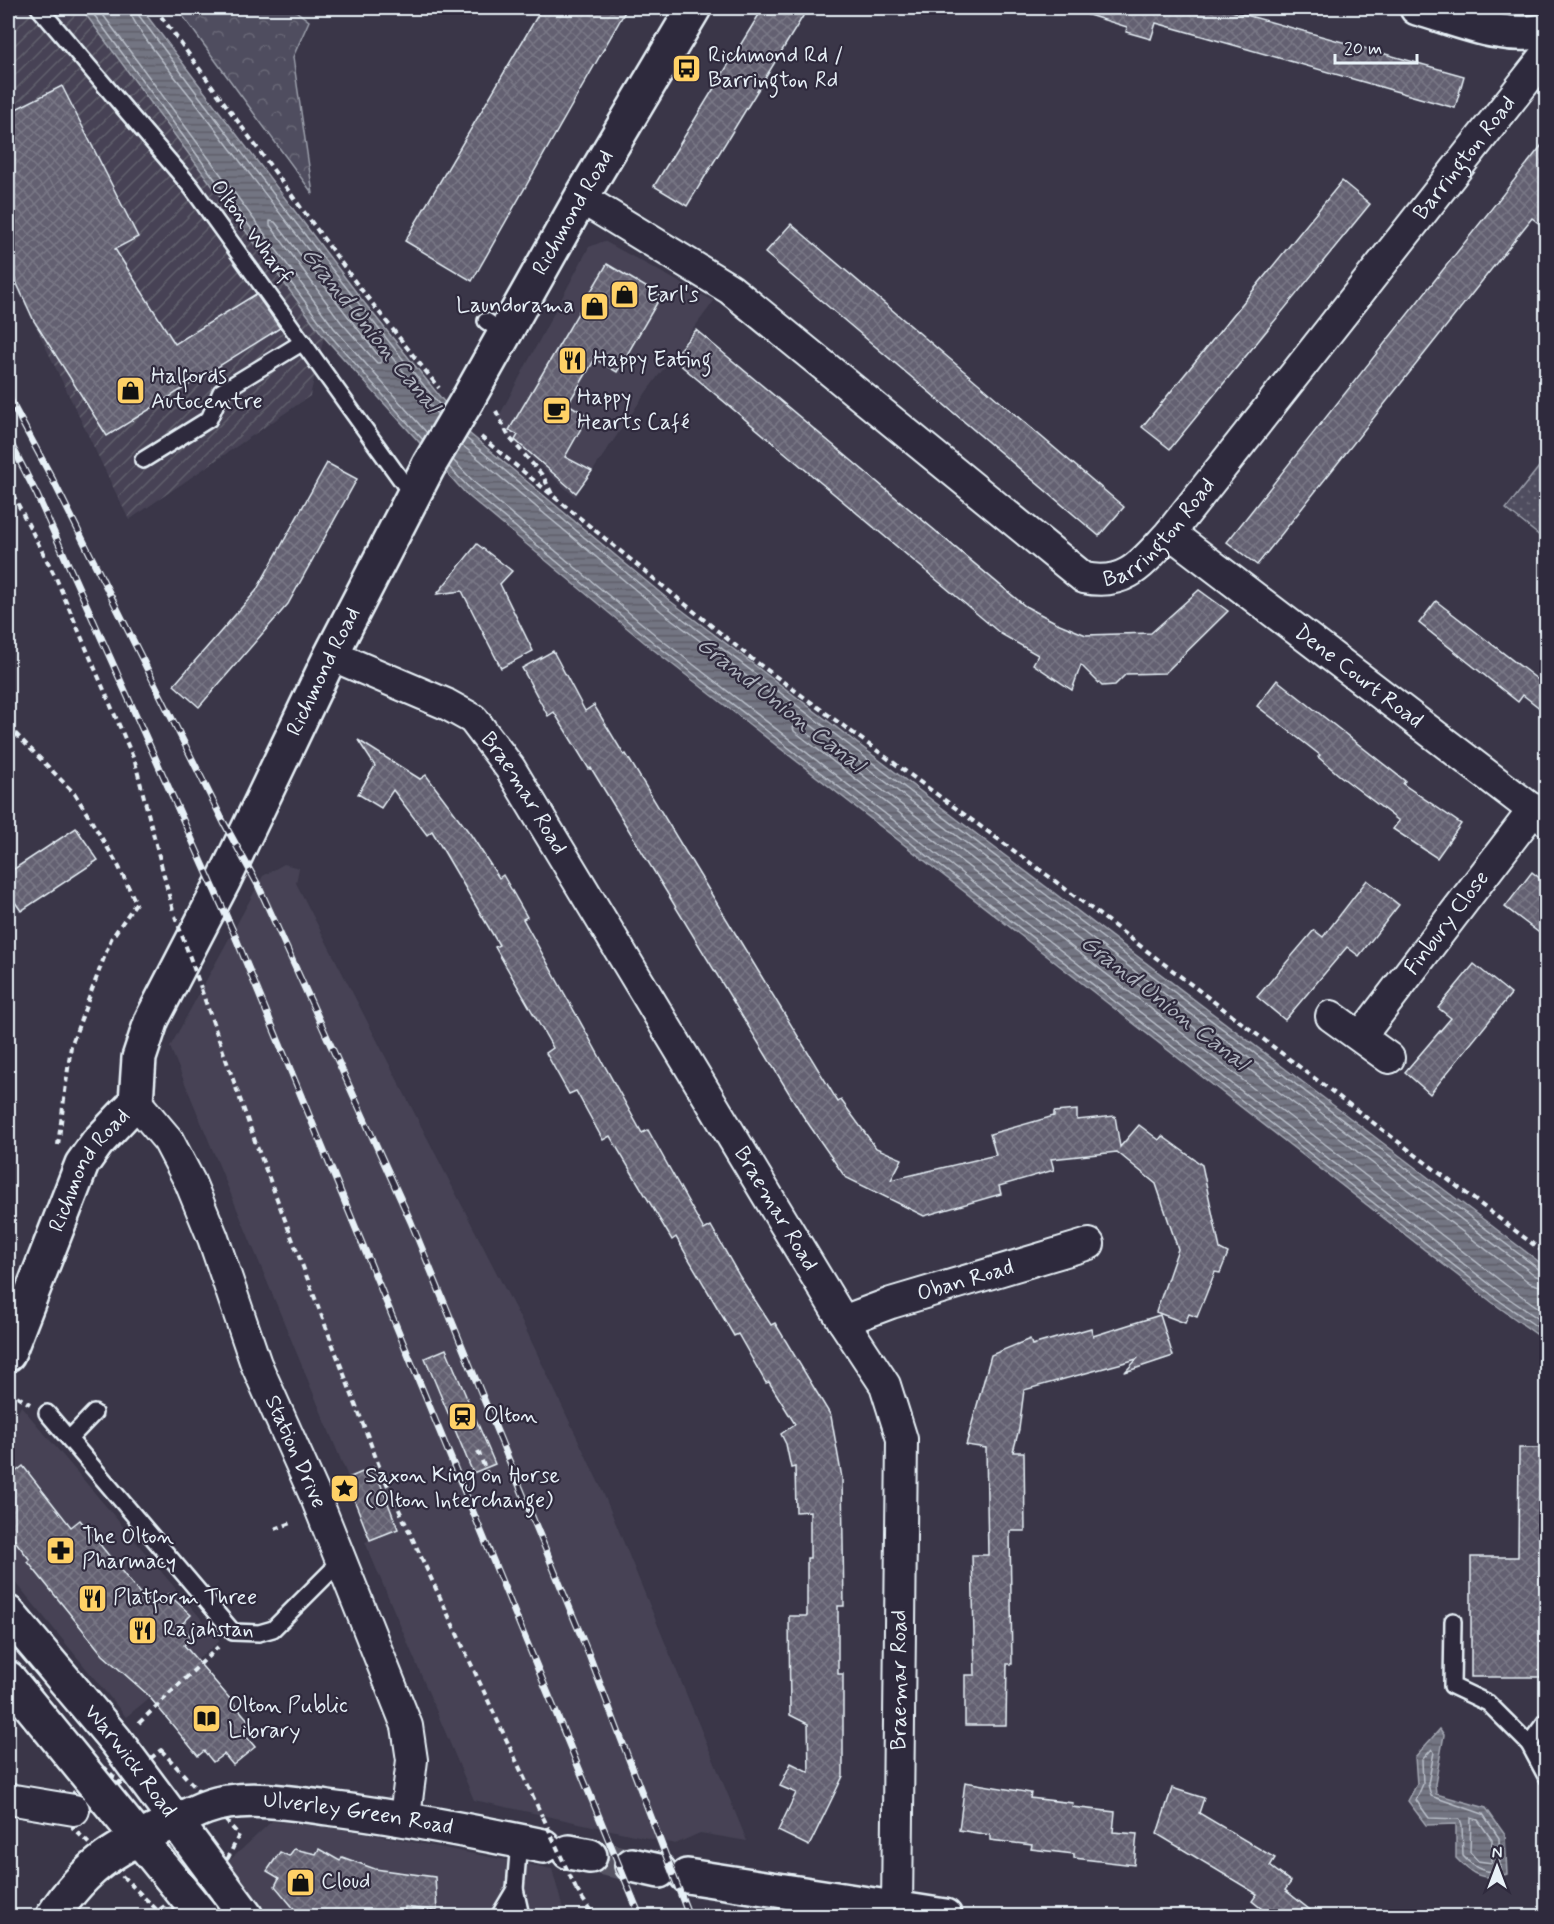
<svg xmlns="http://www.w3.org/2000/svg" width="1554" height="1924" viewBox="0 0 1554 1924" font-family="Mynerve,sans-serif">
  <defs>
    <pattern id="industrial-furrows" width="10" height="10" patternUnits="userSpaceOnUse" patternTransform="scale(1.5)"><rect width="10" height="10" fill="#464354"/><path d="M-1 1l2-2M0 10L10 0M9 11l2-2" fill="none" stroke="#615f6d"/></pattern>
    <pattern id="forest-crowns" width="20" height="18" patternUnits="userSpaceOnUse" patternTransform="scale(1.5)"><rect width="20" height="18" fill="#504e5f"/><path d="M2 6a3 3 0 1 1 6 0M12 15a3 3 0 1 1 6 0" fill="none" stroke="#696877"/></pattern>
    <pattern id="park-dots" width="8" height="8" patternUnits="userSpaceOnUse" patternTransform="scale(1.5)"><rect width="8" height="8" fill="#504e5f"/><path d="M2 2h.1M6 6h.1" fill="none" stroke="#696877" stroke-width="1.8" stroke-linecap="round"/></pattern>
    <pattern id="water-rules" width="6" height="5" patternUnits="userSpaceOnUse" patternTransform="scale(1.5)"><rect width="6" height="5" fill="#737482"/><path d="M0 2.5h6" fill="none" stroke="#5f6069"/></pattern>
    <pattern id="building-cross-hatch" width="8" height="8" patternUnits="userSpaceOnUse" patternTransform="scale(1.5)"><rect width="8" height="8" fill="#636171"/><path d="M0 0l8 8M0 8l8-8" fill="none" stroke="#797886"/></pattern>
  </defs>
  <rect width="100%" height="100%" fill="#3a3648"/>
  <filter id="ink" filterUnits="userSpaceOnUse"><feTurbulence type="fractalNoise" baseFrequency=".0167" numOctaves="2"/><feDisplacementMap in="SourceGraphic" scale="12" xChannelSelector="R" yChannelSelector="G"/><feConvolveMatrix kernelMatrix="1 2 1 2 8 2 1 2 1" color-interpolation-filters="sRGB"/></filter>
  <g filter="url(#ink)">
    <g fill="#464354">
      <polygon points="604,241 714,301 647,391 575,497 505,434 498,418 589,247"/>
      <polygon points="284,864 299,868 296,883 525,1328 602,1490 747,1841 700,1833 675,1844 474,1800 365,1542 370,1540 346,1478 348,1477 170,1047 263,876"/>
      <polygon points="21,1406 220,1641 126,1717 8,1573 8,1435"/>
      <polygon points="272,1821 350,1830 552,1869 565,1916 270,1916 227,1863"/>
    </g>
    <polygon fill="url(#industrial-furrows)" points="8,8 81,8 324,337 310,396 129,520 8,269"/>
    <polygon fill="url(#forest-crowns)" stroke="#9ca0ac" stroke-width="1.5" points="177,8 292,8 309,21 293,57 313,194"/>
    <polygon fill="url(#park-dots)" stroke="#9ca0ac" stroke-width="1.5" points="1546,458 1546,541 1506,509"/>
    <g fill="url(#water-rules)" stroke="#a2a6b1" stroke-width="1.5">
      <polygon points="81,8 141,8 362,300 470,434 670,601 1546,1267 1546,1341 1493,1303 650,647 466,494 324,337"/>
      <path d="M 1440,1729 L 1444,1735 L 1435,1784 L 1436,1794 L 1486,1808 L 1505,1835 L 1507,1874 C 1484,1882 1472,1875 1456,1858 L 1456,1824 L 1426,1825 L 1408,1801 L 1417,1784 L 1415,1757 Z"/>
    </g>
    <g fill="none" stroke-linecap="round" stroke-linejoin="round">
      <g stroke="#b9bfc9" stroke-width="1.5">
        <polyline points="89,8 328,333 423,440"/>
        <polyline points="98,8 334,328 427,433"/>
        <path d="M 129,8 C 130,24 181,84 194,101 C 274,206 355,312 438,415"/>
        <path d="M 136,8 L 137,13 C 236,147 338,279 442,408"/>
        <polygon points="270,221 275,222 381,359 381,363 377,363 341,322 270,225"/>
        <polyline points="466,438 666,606 1540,1270 1546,1271"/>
        <polyline points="462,445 662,612 1536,1276 1546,1279"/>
        <polyline points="453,460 476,484 658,637 1501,1293 1546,1324"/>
        <polyline points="449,467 471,490 654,643 1497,1299 1546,1333"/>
        <polyline points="1546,1288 1530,1283 798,726 793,727 794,731 1506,1285 1546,1313"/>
        <path d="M 1432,1749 L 1434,1752 L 1428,1784 L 1431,1796 L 1483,1814 L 1499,1838 L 1500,1870 C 1485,1875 1472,1866 1463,1856 L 1462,1825 L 1460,1819 L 1429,1818 L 1416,1800 L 1423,1784 L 1422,1760 Z"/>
        <polygon points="1471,1818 1478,1820 1492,1840 1492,1863 1478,1861 1470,1852"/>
      </g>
    </g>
    <g fill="url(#building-cross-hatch)" stroke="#e8f1f8" stroke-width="1.5">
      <polygon points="542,8 627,8 472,281 405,241"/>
      <polygon points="763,8 808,8 687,206 654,186"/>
      <polygon points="1083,8 1221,8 1464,76 1455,108 1156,23 1151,39 1126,32 1127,27 1082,13"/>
      <polygon points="62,86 138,237 115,249 175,344 256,294 280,328 107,436 34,321 8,264 8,113"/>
      <polygon points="1546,140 1546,229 1532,218 1257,565 1227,542"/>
      <polygon points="1342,181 1370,204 1170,449 1142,427"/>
      <polygon points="791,224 1124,507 1099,536 765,253"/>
      <polygon points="607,264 661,296 617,372 595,359 568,404 588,416 565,457 592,471 576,493 515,440 518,435 509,430"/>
      <polygon points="696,330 1025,606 1057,623 1086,635 1151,633 1199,590 1228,611 1165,673 1126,674 1115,685 1102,686 1081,665 1072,690 1033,664 1038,655 1001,634 672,358"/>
      <polygon points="327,463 357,479 288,604 199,707 174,685 256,591"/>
      <polygon points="477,544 512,571 500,584 533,651 501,668 462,591 437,594"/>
      <polygon points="1436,601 1546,686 1546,713 1523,695 1518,702 1419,623"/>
      <polygon points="553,651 585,711 594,705 624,755 626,754 838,1102 841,1100 876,1148 902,1159 891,1180 996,1155 990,1134 1054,1116 1054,1112 1077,1110 1077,1120 1115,1116 1120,1147 1139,1125 1159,1140 1162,1136 1202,1165 1220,1249 1228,1253 1220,1273 1215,1272 1197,1317 1189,1314 1185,1323 1156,1312 1178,1249 1156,1184 1117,1152 1051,1159 1054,1170 999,1186 1001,1194 924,1216 845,1177 803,1116 591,768 589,769 554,712 548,716 522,668"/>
      <polygon points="1277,680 1405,781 1403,784 1461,824 1437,858 1393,829 1399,821 1339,775 1318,757 1320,755 1257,706"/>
      <polygon points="358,740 420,779 426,775 471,835 499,878 503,875 527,917 523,919 642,1133 648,1130 704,1230 711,1226 740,1277 771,1325 775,1323 831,1416 842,1478 844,1606 838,1606 838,1674 843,1674 843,1776 809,1846 778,1831 796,1793 780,1786 791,1763 809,1772 808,1724 790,1715 789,1616 807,1616 807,1558 810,1558 810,1511 796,1512 795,1467 791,1468 786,1444 781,1434 795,1424 769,1382 766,1383 738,1334 734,1336 676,1237 672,1240 610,1136 603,1140 576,1091 569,1094 546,1053 553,1048 495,947 499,945 432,831 427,835 393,790 381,808 358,794 375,766"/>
      <polygon points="76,828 98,860 21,911 8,892 8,873"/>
      <polygon points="1532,872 1546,883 1546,938 1505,907"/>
      <polygon points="1367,880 1399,905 1359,956 1347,947 1285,1020 1257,997 1314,930 1323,937"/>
      <polygon points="1474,964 1511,994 1430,1094 1405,1072 1451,1018 1438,1008"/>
      <polygon points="1160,1315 1173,1356 1125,1372 1137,1359 1024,1390 1019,1429 1013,1452 1024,1452 1025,1531 1010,1531 1012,1664 1007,1664 1006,1725 965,1725 965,1675 975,1675 972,1555 988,1555 986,1448 966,1445 991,1355 1030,1339 1032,1345 1091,1328 1093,1336"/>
      <polygon points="446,1349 495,1464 473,1473 425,1358"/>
      <polygon points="1519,1448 1546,1448 1546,1677 1471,1677 1471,1557 1518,1557"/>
      <polygon points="23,1466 71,1527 80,1520 146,1601 149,1597 159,1605 168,1594 191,1615 180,1626 192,1637 184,1645 254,1727 245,1735 255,1747 233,1765 224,1754 213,1762 204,1751 198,1756 147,1694 103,1655 28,1562 30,1560 8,1532 8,1478"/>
      <polygon points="374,1467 398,1529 370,1540 346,1479"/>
      <polygon points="965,1782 1031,1793 1030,1798 1073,1803 1072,1807 1115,1812 1113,1832 1137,1834 1134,1865 1074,1858 1074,1854 1031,1849 1032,1845 990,1840 990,1835 959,1830"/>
      <polygon points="1172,1788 1204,1798 1199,1813 1275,1858 1270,1866 1291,1882 1285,1890 1319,1917 1272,1917 1252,1901 1257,1894 1157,1834"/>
      <polygon points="294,1849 316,1854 319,1849 340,1861 342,1857 375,1869 435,1877 437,1911 405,1907 404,1917 301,1917 275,1886 279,1878 267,1871 280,1852 289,1856"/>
    </g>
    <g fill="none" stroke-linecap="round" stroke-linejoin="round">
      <polyline stroke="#545262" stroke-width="33" stroke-dasharray="33 16" stroke-linecap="butt" points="590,1856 632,1865"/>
      <defs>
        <g id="lane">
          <polyline points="39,8 192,188 412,495"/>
          <polyline points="486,321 505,334"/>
          <polyline points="143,460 209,419 221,392 303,342"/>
          <polyline points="8,1294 29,1297"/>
          <polyline points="47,1413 233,1632 259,1633 273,1629 340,1562"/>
          <polyline points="70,1438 94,1413"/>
          <polyline points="1453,1621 1452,1686 1488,1703 1529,1744"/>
          <polyline points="1546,1721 1529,1744 1546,1776"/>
          <polyline points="519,1841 515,1889 521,1916"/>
          <polyline points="499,1916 515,1889"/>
        </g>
        <g id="street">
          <path id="s1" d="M 581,198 L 730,289 L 1084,578 C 1127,587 1143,562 1170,533 L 1546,55"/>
          <path id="s2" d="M 1170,533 L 1546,820"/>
          <path id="s3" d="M 331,655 L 446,704 L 473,719 L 510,768 L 843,1321 L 885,1385 L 902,1439 L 897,1908"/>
          <polyline points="1331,1016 1389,1058"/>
          <path id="s4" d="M 1361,1036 L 1534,809"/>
          <path id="s5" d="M 136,1102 L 168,1140 L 190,1182 L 213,1238 L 256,1364 L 316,1498 L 407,1726 L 412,1760 L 405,1817"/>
          <path id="s6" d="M 843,1321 L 891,1303 L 1089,1244"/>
          <polyline points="8,1799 74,1810"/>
        </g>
        <g id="secondary">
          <path d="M 1417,8 C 1457,19 1505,42 1546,30"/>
          <path id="s7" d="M 468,399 L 581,198 L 694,8"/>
          <path id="s8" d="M 8,1354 L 82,1164 L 97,1143 L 136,1102 L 139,1058 L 152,1019 L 223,882 L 331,655 L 429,465"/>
          <polyline points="569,1852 590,1856"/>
          <polyline points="632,1865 659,1871"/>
          <polyline points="687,1876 945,1916"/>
          <path id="s9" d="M 53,1916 C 87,1863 121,1845 176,1821 C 193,1813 209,1804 228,1802 C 261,1797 295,1804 328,1808 C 400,1817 471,1831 543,1846"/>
        </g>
        <g id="highway">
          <path id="s10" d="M 8,1613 L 116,1741 L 246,1916"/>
          <polyline points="8,1678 202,1916"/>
        </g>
      </defs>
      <use href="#lane" stroke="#e8f1f8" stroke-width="20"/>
      <use href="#street" stroke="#e8f1f8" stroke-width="34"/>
      <use href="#secondary" stroke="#e8f1f8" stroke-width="38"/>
      <use href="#highway" stroke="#e8f1f8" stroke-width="38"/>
      <g stroke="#e8f1f8" stroke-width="4" stroke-dasharray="6 4.5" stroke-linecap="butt">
        <polyline points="155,8 356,283 439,388"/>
        <polyline points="496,411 509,437 543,476 552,494"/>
        <polyline points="481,437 752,659 1047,875 1546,1254"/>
        <polyline points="8,485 56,578 135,762 173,911"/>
        <polyline points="8,726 75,794 118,865 136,903 111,939 71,1046 58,1145"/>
        <polyline points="201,989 256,1144 381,1471 542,1816"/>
        <polyline points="8,1391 30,1404"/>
        <polyline points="478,1451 490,1481"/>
        <polyline points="275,1529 294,1522"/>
        <polyline points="139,1723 218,1647"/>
        <polygon points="161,1750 239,1835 228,1858 158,1911 73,1828 74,1792 105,1768 120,1783"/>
        <polyline points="576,1889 594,1916"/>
      </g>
      <use href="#lane" stroke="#2f2a3d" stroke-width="15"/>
      <use href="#street" stroke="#2f2a3d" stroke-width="30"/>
      <use href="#secondary" stroke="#2f2a3d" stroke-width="33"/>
      <use href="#highway" stroke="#2f2a3d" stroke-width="33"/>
      <defs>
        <g id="rail">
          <polyline points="8,396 53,480 224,823 258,885 411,1222 589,1655 689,1916"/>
          <polyline points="8,438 37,495 233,931 640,1916"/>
        </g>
      </defs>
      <use href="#rail" stroke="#e8f1f8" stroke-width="7"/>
      <use href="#rail" stroke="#2f2a3d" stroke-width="4.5" stroke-dasharray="14" stroke-linecap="butt"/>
      <defs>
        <polyline id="secondary-bridge" points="429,465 468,399"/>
      </defs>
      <use href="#secondary-bridge" stroke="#e8f1f8" stroke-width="38" stroke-linecap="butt"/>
      <g stroke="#e8f1f8" stroke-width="4" stroke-dasharray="6 4.5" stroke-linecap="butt">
        <polyline points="175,916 201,988"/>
        <polyline points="543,1817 576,1889"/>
      </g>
      <use href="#secondary-bridge" stroke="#2f2a3d" stroke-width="33"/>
    </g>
  </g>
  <defs>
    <symbol id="bus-square" viewBox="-11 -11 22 22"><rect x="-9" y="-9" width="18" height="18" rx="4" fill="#ffd166" stroke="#2f2a3d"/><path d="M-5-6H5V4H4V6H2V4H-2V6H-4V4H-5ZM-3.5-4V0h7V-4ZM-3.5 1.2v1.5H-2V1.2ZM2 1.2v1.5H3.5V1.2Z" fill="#111"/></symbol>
    <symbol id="shop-square" viewBox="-11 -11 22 22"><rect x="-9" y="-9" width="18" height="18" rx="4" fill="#ffd166" stroke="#2f2a3d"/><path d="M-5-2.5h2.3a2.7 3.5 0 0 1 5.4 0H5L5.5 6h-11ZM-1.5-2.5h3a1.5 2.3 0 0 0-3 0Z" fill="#111"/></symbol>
    <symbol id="restaurant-square" viewBox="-11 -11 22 22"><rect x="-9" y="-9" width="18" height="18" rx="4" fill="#ffd166" stroke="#2f2a3d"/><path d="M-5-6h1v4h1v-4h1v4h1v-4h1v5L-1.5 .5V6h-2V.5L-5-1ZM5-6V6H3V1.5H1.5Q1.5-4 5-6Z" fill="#111"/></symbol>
    <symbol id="cafe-square" viewBox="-11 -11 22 22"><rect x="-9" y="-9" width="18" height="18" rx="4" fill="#ffd166" stroke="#2f2a3d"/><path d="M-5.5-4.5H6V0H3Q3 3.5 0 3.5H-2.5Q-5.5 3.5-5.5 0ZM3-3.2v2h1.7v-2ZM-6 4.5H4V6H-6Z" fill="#111"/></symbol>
    <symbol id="station-square" viewBox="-11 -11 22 22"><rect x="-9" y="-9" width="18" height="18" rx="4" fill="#ffd166" stroke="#2f2a3d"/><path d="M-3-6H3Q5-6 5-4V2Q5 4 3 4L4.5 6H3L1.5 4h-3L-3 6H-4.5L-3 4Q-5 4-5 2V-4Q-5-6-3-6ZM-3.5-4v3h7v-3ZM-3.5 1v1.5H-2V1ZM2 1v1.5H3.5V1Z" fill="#111"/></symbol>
    <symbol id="sight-square" viewBox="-11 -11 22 22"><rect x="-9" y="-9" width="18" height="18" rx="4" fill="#ffd166" stroke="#2f2a3d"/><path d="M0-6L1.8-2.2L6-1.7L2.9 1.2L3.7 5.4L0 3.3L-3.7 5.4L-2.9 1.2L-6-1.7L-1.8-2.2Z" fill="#111"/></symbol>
    <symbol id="pharmacy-square" viewBox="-11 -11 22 22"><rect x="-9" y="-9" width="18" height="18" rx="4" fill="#ffd166" stroke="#2f2a3d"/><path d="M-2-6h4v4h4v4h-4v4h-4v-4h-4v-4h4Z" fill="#111"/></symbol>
    <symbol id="library-square" viewBox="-11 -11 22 22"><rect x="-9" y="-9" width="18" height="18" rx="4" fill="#ffd166" stroke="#2f2a3d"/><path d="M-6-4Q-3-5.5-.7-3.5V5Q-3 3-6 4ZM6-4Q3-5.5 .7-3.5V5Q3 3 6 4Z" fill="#111"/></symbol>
  </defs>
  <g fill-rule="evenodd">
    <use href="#bus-square" x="670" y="52" width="33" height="33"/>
    <use href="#shop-square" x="608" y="278" width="33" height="33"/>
    <use href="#shop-square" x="578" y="290" width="33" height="33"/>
    <use href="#restaurant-square" x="556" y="344" width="33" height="33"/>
    <use href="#shop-square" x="114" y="374" width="33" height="33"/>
    <use href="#cafe-square" x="540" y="394" width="33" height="33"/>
    <use href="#station-square" x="446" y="1400" width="33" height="33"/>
    <use href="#sight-square" x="328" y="1472" width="33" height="33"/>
    <use href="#pharmacy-square" x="44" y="1534" width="33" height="33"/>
    <use href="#restaurant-square" x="76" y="1582" width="33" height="33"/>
    <use href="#restaurant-square" x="126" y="1614" width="33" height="33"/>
    <use href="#library-square" x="190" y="1702" width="33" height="33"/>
    <use href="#shop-square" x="284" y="1866" width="33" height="33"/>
  </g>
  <g text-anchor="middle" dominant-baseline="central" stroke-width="4.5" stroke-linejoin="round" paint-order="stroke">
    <g font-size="22" fill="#e8f1f8" stroke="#2f2a3d" text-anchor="start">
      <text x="708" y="56">Richmond Rd /<tspan x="708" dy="25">Barrington Rd</tspan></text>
      <text x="646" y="295">Earl's</text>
      <text x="574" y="306" text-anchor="end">Laundorama</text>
      <text x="593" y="360">Happy Eating</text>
      <text x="151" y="377">Halfords<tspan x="151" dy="25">Autocentre</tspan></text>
      <text x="577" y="398">Happy<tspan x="577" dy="25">Hearts Café</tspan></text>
      <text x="484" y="1416">Olton</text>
      <text x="365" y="1476">Saxon King on Horse<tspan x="365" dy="25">(Olton Interchange)</tspan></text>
      <text x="82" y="1537">The Olton<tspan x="82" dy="25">Pharmacy</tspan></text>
      <text x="113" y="1598">Platform Three</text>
      <text x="163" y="1630">Rajahstan</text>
      <text x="228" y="1706">Olton Public<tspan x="228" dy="25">Library</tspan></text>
      <text x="321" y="1882">Cloud</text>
    </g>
    <g font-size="22" fill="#e8f1f8" stroke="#2f2a3d">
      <text stroke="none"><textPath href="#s1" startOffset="1212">Barrington Road</textPath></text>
      <text stroke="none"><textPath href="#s7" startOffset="214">Richmond Road</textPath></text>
      <text transform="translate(251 232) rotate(54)">Olton Wharf</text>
      <text stroke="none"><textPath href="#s1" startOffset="726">Barrington Road</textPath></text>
      <text stroke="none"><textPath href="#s8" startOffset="759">Richmond Road</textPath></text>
      <text stroke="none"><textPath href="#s2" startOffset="237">Dene Court Road</textPath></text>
      <text stroke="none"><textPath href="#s3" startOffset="246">Braemar Road</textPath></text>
      <text stroke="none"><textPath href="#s4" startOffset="142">Finbury Close</textPath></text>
      <text stroke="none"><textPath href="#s8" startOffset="202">Richmond Road</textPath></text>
      <text stroke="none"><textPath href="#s3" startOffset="732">Braemar Road</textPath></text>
      <text stroke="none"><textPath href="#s6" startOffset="129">Oban Road</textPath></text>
      <text stroke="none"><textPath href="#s5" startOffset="387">Station Drive</textPath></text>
      <text transform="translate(900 1680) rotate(-90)">Braemar Road</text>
      <text stroke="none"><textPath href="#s10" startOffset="192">Warwick Road</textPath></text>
      <text stroke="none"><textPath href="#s9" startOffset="345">Ulverley Green Road</textPath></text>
    </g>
    <g font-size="24" font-style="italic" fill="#aeb2bd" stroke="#2f2a3d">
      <text transform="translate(370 330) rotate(51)">Grand Union Canal</text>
      <text transform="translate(780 705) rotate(38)">Grand Union Canal</text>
      <text transform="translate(1164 1003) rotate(38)">Grand Union Canal</text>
    </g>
  </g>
  <rect width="1554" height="1924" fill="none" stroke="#2f2a3d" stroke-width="30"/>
  <rect x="15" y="15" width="1524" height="1894" fill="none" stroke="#e8f1f8" stroke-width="2" filter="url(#ink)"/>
  <g transform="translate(1497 1867)" stroke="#2f2a3d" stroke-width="4.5" paint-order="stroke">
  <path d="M0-4.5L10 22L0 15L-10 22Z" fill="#e8f1f8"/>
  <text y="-9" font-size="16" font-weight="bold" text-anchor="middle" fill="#e8f1f8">N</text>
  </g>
  <path d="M1335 54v9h82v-9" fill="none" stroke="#e8f1f8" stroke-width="3"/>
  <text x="1344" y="54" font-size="18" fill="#e8f1f8" stroke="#2f2a3d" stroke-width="4.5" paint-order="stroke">20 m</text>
</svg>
